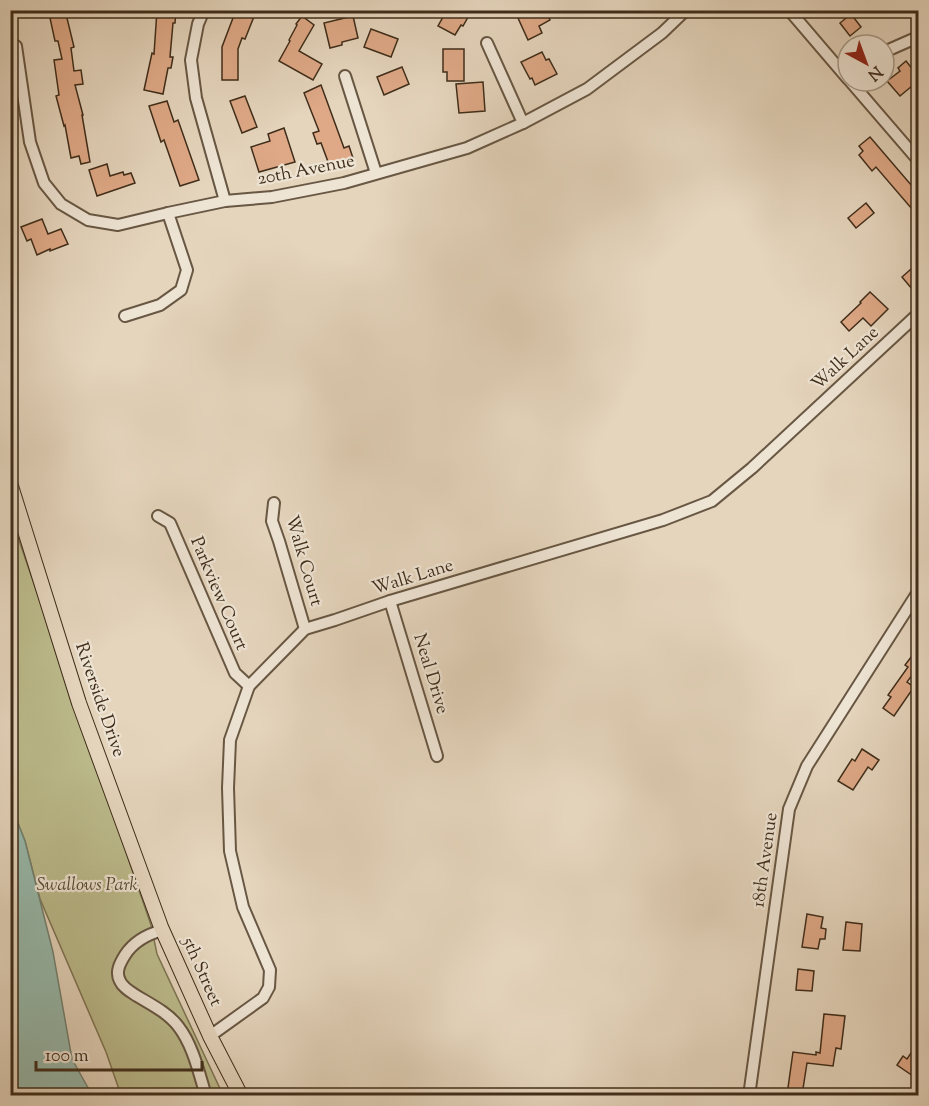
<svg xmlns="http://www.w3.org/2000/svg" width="929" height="1106" viewBox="0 0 929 1106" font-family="'Sorts Mill Goudy',serif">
  <rect width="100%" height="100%" fill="#e5d5bd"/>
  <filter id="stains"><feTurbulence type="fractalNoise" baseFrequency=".00333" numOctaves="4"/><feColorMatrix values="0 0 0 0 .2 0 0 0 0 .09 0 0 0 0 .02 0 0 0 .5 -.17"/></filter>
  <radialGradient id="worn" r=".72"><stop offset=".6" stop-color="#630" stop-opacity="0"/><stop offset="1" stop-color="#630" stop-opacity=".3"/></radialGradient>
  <polygon fill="#bcbb8c" stroke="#7e7453" stroke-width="1.5" points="10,514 151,925 157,954 223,1095 121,1095 106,1052 40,899 25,841 11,806"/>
  <polygon fill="#97b9ab" stroke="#748171" stroke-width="1.5" points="11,806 25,841 53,952 72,1059 92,1095 11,1095"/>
  <g fill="#dfa987" stroke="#3f2d1a" stroke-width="1.5">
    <polygon points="157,10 176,10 175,23 173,23 170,57 173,57 171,68 168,68 163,94 144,90 152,53 154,54"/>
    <polygon points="236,10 247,10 255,14 245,39 242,38 238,49 238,80 222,80 222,47"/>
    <polygon points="447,10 472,10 463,26 461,25 455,35 438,26"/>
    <polygon points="534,10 546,10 550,20 539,26 542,33 528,40 518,18"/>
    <polygon points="66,14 74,47 71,48 74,71 81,70 83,84 75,85 83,115 82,115 90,162 81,164 79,156 71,158 65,125 64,126 56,96 59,95 54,60 62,59 58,41 55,41 50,18"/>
    <polygon points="851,14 861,27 850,36 840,23"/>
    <polygon points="302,16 314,25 299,51 322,64 313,80 279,61 290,41 289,40 297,25 296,24"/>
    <polygon points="353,16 358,38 342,42 342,45 330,48 324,23"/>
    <polygon points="371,29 398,39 391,57 364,47"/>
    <polygon points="443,49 464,49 464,81 447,81 447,72 443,72"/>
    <polygon points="542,52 546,60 549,59 557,74 535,85 532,78 530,79 521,62"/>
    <polygon points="906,61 918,76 918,84 914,88 912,86 900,96 887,81 900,71 898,68"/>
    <polygon points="402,67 409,84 384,95 377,77"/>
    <polygon points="483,82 485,111 459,113 456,84"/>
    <polygon points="321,85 344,148 349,146 353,158 330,167 321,143 317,144 313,133 319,131 304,93"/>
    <polygon points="245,96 257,127 242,133 230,101"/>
    <polygon points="167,101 174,122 178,120 199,180 180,186 164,140 161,142 149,106"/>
    <polygon points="284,128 295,162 259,172 251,147 270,141 268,134"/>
    <polygon points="870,137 918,193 918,216 876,167 872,171 859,155 863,151 859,146"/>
    <polygon points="107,164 110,176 123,172 124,175 131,173 135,183 97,196 89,170"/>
    <polygon points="866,203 874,213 856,228 848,218"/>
    <polygon points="42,219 48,234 61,229 68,244 50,251 50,249 37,255 31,239 27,241 21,227"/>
    <polygon points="918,263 918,283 912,289 902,277"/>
    <polygon points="870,292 888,309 871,326 863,318 849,331 841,322 861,303 860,302"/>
    <polygon points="918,648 918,667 907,682 914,687 894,716 883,708 891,697 888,695 908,667 905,665"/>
    <polygon points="862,749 879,760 872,770 868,767 853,790 838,781 852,759 855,761"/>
    <polygon points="807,914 823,917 821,928 826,929 825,939 820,939 818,949 802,947"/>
    <polygon points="846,922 862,924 860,951 843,950"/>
    <polygon points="798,969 814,971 812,991 796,990"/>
    <polygon points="824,1014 845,1016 841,1049 836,1048 833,1066 807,1063 802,1095 787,1095 793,1052 816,1055 816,1052 820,1053"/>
    <polygon points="918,1043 918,1067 913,1076 897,1065 903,1056 907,1059"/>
  </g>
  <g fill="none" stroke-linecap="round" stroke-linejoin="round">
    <defs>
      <g id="minor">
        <polyline points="204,10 198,24 191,60 196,98 225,201"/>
        <polyline points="789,10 848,79"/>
        <polyline points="487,43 523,123"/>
        <polyline points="16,46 30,142 44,183 61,204 88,220 118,225 168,213 225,201 272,197 344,183 467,148 523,123 587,89 662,33 686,10"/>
        <polyline points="884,52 918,37"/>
        <polyline points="345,76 376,173"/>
        <polyline points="850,81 918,160"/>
        <polyline points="125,316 160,305 181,290 187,270 168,213"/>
        <polyline points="274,503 272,521 279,541 305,629"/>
        <polyline points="158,516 170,523 235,673 249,686"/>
        <polyline points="390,601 437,756"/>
        <path d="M 163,930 C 148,934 134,941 125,955 C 120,963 115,972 120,981 C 123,988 131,992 137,996 C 152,1005 168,1013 178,1026 C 193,1045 199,1073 206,1096"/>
        <polyline points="210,1036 263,998 269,987 270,970 243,907 230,851 228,788 230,740 249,686 305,629 335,620 390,601 663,520 712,501 752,468 918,314"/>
        <polyline points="749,1096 789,809 807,766 918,592"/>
      </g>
      <polyline id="major" points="10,483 79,703 161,927 210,1036 241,1096"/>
    </defs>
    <use href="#minor" stroke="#685743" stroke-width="14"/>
    <use href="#major" stroke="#3f2d1a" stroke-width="16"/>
    <use href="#minor" stroke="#eee4d4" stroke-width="10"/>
    <use href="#major" stroke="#e5d5bd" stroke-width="14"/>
  </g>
  <g text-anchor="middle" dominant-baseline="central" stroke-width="4.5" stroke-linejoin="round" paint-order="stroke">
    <g font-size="18" fill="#3f2d1a" stroke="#eee4d4">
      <text transform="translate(306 171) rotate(-11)">20th Avenue</text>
      <text transform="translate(846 359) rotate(-43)">Walk Lane</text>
      <text transform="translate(303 561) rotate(74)">Walk Court</text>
      <text transform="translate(413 578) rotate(-17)">Walk Lane</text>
      <text transform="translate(218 594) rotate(67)">Parkview Court</text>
      <text transform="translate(430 674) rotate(73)">Neal Drive</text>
      <text transform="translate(99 700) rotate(71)">Riverside Drive</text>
      <text transform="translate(766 860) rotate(-82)">18th Avenue</text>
      <text transform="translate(201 972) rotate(66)">5th Street</text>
    </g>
    <g font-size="18" font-style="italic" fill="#584931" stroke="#eee4d4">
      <text x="87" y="886">Swallows Park</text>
    </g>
  </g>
  <rect width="929" height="1106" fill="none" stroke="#e5d5bd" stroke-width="36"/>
  <rect x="12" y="12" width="905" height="1082" fill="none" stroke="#3f2d1a" stroke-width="3"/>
  <rect x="18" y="18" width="893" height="1070" fill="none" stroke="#3f2d1a" stroke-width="1.5"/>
  <g transform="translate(866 63) rotate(139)"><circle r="28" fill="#eee4d4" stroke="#a89b8a" stroke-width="1.5"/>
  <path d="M0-4.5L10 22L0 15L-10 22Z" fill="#8f2418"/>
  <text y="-9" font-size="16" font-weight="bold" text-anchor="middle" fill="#3f2d1a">N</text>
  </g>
  <path d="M36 1061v9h166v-9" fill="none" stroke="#3f2d1a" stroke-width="3"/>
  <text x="45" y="1061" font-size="18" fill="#3f2d1a" stroke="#eee4d4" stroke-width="4.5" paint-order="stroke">100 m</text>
  <rect width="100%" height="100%" filter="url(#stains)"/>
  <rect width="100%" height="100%" fill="url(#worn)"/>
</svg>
